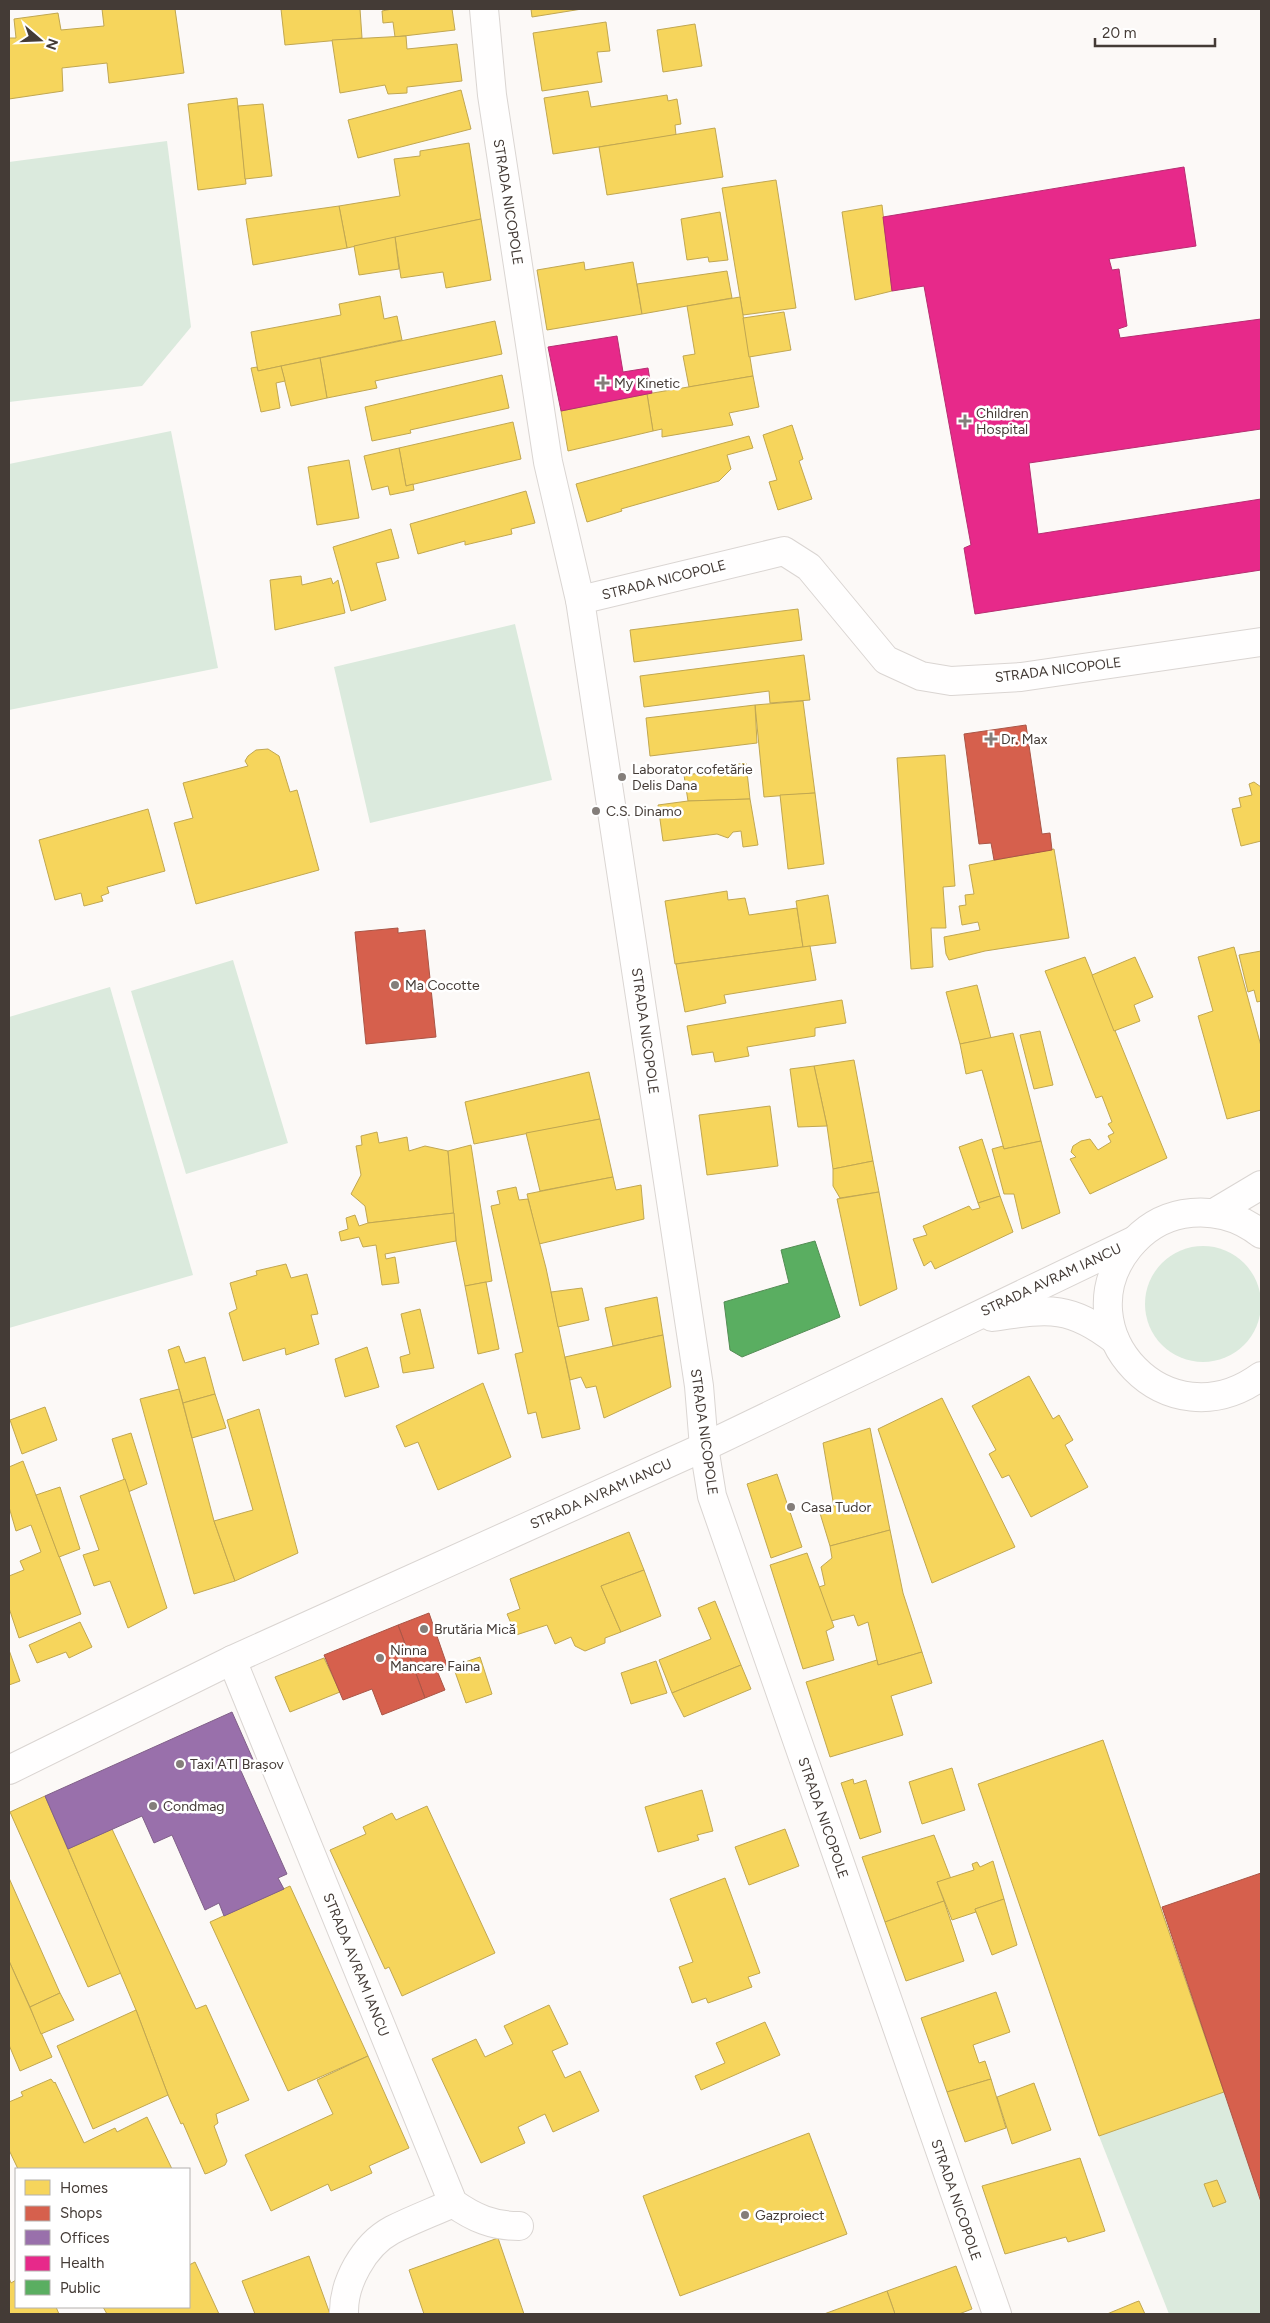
<svg xmlns="http://www.w3.org/2000/svg" width="1270" height="2323" viewBox="0 0 1270 2323" font-family="Figtree,sans-serif">
  <rect width="100%" height="100%" fill="#fcf9f7"/>
  <g fill="#dbeadd">
    <polygon points="167,141 191,327 142,386 9,402 9,162"/>
    <polygon points="171,431 218,668 9,710 9,464"/>
    <polygon points="515,624 552,780 370,823 334,667"/>
    <polygon points="233,960 288,1143 186,1174 131,991"/>
    <polygon points="110,987 193,1275 9,1328 9,1017"/>
    <circle cx="1203" cy="1304" r="58"/>
    <polygon points="1224,2092 1261,2202 1261,2314 1169,2314 1099,2136"/>
  </g>
  <g fill="#f6d55c" stroke="#c1a751">
    <polygon points="102,9 175,9 184,73 109,83 107,63 62,68 63,91 9,99 9,38 16,38 14,19 58,13 61,30 104,26"/>
    <polygon points="281,9 360,9 362,38 285,45"/>
    <polygon points="392,9 452,9 455,30 395,37 393,22 383,23 382,11"/>
    <polygon points="531,9 582,9 532,17"/>
    <polygon points="606,22 610,51 597,52 602,82 542,91 533,33"/>
    <polygon points="695,24 702,66 663,72 657,30"/>
    <polygon points="406,36 407,49 457,44 462,81 407,87 407,93 388,94 385,85 340,93 332,40"/>
    <polygon points="461,90 471,129 358,158 348,120"/>
    <polygon points="588,91 591,107 667,95 668,101 677,99 681,124 675,125 676,135 553,154 544,98"/>
    <polygon points="237,98 246,184 198,190 188,104"/>
    <polygon points="263,104 272,176 245,179 238,106"/>
    <polygon points="715,128 723,177 607,195 599,147"/>
    <polygon points="469,143 481,219 347,248 339,206 400,196 394,159 420,156 420,151"/>
    <polygon points="776,180 796,308 743,315 722,188"/>
    <polygon points="882,205 892,291 855,300 842,212"/>
    <polygon points="339,206 347,248 253,265 246,219"/>
    <polygon points="720,212 728,260 709,262 708,257 687,260 681,219"/>
    <polygon points="481,219 491,280 446,288 443,272 401,278 395,237"/>
    <polygon points="395,237 399,269 359,275 354,246"/>
    <polygon points="584,262 585,270 633,262 642,314 547,330 537,270"/>
    <polygon points="727,271 732,298 642,314 637,284"/>
    <polygon points="380,296 384,319 397,316 402,340 258,371 251,332 341,315 339,304"/>
    <polygon points="740,297 753,376 689,387 683,356 695,354 687,306"/>
    <polygon points="784,312 791,350 749,357 743,318"/>
    <polygon points="495,321 502,354 375,381 377,388 327,398 320,358"/>
    <polygon points="320,358 327,398 291,406 281,366"/>
    <polygon points="281,366 285,381 276,383 280,408 261,412 251,368 257,367 258,371"/>
    <polygon points="502,375 509,408 410,430 411,433 372,441 365,407"/>
    <polygon points="753,376 759,407 729,413 733,425 662,437 662,429 653,431 647,394"/>
    <polygon points="647,394 653,431 568,451 561,411"/>
    <polygon points="513,422 521,459 406,486 399,448"/>
    <polygon points="792,425 803,459 799,461 812,499 778,510 769,482 777,480 763,435"/>
    <polygon points="749,436 753,448 727,455 731,469 719,481 621,509 622,511 587,522 576,484"/>
    <polygon points="399,448 406,486 413,484 414,490 390,495 388,486 372,490 364,456"/>
    <polygon points="349,460 359,518 317,525 308,467"/>
    <polygon points="526,491 535,523 511,529 512,534 465,545 465,541 418,554 410,524"/>
    <polygon points="391,529 399,558 376,563 386,600 351,611 333,547"/>
    <polygon points="301,576 302,585 331,578 333,584 338,580 345,613 275,630 270,580"/>
    <polygon points="798,609 802,640 634,662 630,630"/>
    <polygon points="804,655 810,700 770,703 769,691 644,707 640,676"/>
    <polygon points="803,701 815,793 764,797 755,705"/>
    <polygon points="755,705 757,743 650,756 646,718"/>
    <polygon points="268,749 279,756 290,792 297,790 319,870 196,904 174,823 193,818 183,783 248,766 245,761 248,756 256,750"/>
    <polygon points="945,755 955,886 943,887 946,928 931,928 933,967 911,969 897,758"/>
    <polygon points="746,763 750,799 688,801 684,775 719,771 718,767"/>
    <polygon points="1254,782 1261,787 1261,841 1241,846 1232,809 1241,807 1239,798 1252,795 1249,784"/>
    <polygon points="815,793 824,864 788,869 780,795"/>
    <polygon points="750,799 758,845 743,847 741,831 733,832 728,838 717,834 663,841 658,805 688,801"/>
    <polygon points="148,809 165,871 107,887 109,893 101,896 103,901 84,906 81,893 55,900 39,840"/>
    <polygon points="1054,849 1069,938 985,951 949,960 946,954 944,937 980,930 978,922 962,925 959,906 966,905 965,895 974,894 969,865"/>
    <polygon points="727,891 728,900 745,898 749,915 797,908 803,947 675,964 665,901"/>
    <polygon points="828,895 836,943 803,947 796,901"/>
    <polygon points="810,946 816,980 724,995 726,1003 685,1012 676,964"/>
    <polygon points="1234,947 1261,1046 1261,1110 1227,1119 1198,1016 1213,1011 1198,957"/>
    <polygon points="1261,951 1261,1001 1257,1002 1254,990 1248,992 1239,955"/>
    <polygon points="1085,957 1167,1158 1090,1194 1070,1159 1076,1157 1071,1152 1073,1146 1081,1141 1090,1139 1098,1150 1111,1142 1108,1136 1114,1133 1108,1124 1112,1122 1102,1096 1096,1098 1045,971"/>
    <polygon points="1135,957 1153,997 1134,1005 1140,1021 1114,1031 1092,975"/>
    <polygon points="977,985 991,1038 960,1044 946,992"/>
    <polygon points="842,1000 846,1023 815,1028 815,1036 747,1047 749,1056 715,1062 713,1052 692,1055 687,1026"/>
    <polygon points="1040,1031 1053,1085 1034,1089 1020,1035"/>
    <polygon points="1013,1033 1041,1141 1004,1149 982,1070 966,1074 960,1044"/>
    <polygon points="854,1060 873,1161 833,1169 827,1126 814,1066"/>
    <polygon points="814,1066 827,1126 798,1127 790,1069"/>
    <polygon points="589,1072 600,1119 474,1144 465,1102"/>
    <polygon points="770,1106 778,1166 707,1175 699,1115"/>
    <polygon points="600,1119 613,1177 540,1191 526,1133"/>
    <polygon points="377,1132 379,1143 407,1137 409,1151 425,1146 448,1151 454,1213 368,1223 365,1206 351,1194 361,1175 356,1146 362,1145 361,1136"/>
    <polygon points="982,1139 1000,1196 978,1203 959,1147"/>
    <polygon points="1041,1141 1060,1213 1022,1229 1014,1194 1004,1194 992,1149 1003,1146 1004,1149"/>
    <polygon points="471,1145 492,1281 465,1286 456,1241 448,1151"/>
    <polygon points="873,1161 879,1192 840,1198 833,1186 833,1169"/>
    <polygon points="613,1177 616,1190 641,1185 644,1219 539,1244 527,1194"/>
    <polygon points="516,1187 519,1200 528,1199 546,1268 580,1429 542,1438 536,1412 528,1414 515,1354 523,1352 491,1206 500,1204 497,1191"/>
    <polygon points="879,1192 897,1289 860,1306 837,1199"/>
    <polygon points="1000,1196 1013,1232 935,1269 931,1261 924,1266 913,1239 927,1235 923,1226 969,1206 972,1210 980,1208 978,1203"/>
    <polygon points="454,1213 456,1241 385,1254 386,1259 395,1257 399,1283 382,1285 376,1245 363,1247 359,1237 341,1241 339,1232 348,1229 346,1218 355,1215 359,1226 368,1223"/>
    <polygon points="286,1264 291,1278 307,1274 318,1314 311,1315 319,1344 286,1355 285,1348 243,1361 229,1313 237,1309 230,1283 257,1275 256,1271"/>
    <polygon points="486,1282 499,1349 478,1354 465,1286"/>
    <polygon points="582,1288 589,1320 558,1327 551,1292"/>
    <polygon points="657,1297 663,1335 613,1346 605,1308"/>
    <polygon points="420,1309 434,1368 403,1373 400,1357 410,1354 401,1314"/>
    <polygon points="663,1335 671,1387 604,1418 596,1386 586,1388 581,1377 570,1380 565,1357"/>
    <polygon points="179,1346 185,1363 205,1357 215,1394 183,1403 168,1350"/>
    <polygon points="367,1347 379,1387 345,1397 335,1359"/>
    <polygon points="1029,1376 1053,1419 1059,1415 1073,1440 1065,1445 1088,1487 1031,1517 1009,1475 1002,1478 989,1454 996,1450 972,1406"/>
    <polygon points="483,1383 511,1457 438,1490 418,1442 405,1447 396,1426"/>
    <polygon points="179,1389 214,1521 235,1581 194,1594 140,1399"/>
    <polygon points="215,1394 226,1428 192,1438 183,1403"/>
    <polygon points="942,1398 1015,1547 932,1583 878,1429"/>
    <polygon points="45,1407 57,1440 22,1454 10,1420"/>
    <polygon points="259,1409 298,1553 235,1581 214,1521 253,1510 227,1420"/>
    <polygon points="870,1428 890,1530 830,1546 819,1510 834,1507 823,1443"/>
    <polygon points="131,1433 147,1484 128,1492 112,1439"/>
    <polygon points="23,1461 81,1614 19,1638 9,1608 9,1576 24,1570 20,1561 41,1552 31,1525 16,1531 9,1507 9,1467"/>
    <polygon points="777,1474 802,1547 771,1558 747,1484"/>
    <polygon points="125,1479 167,1608 128,1628 110,1581 94,1586 83,1555 99,1550 80,1496"/>
    <polygon points="60,1487 80,1549 59,1557 36,1495"/>
    <polygon points="890,1530 903,1593 922,1652 878,1665 868,1622 858,1626 854,1615 831,1621 819,1587 825,1585 821,1567 832,1558 830,1546"/>
    <polygon points="629,1532 644,1570 601,1586 621,1632 605,1638 605,1643 585,1651 575,1646 571,1637 555,1644 547,1625 516,1635 507,1614 520,1609 510,1579"/>
    <polygon points="807,1553 834,1627 826,1631 834,1660 803,1669 770,1565"/>
    <polygon points="644,1570 661,1616 621,1632 601,1586"/>
    <polygon points="715,1601 741,1665 672,1693 659,1660 711,1639 698,1608"/>
    <polygon points="80,1622 92,1647 69,1658 66,1652 37,1663 29,1645"/>
    <polygon points="9,1650 20,1681 9,1685"/>
    <polygon points="922,1652 932,1683 891,1696 903,1735 830,1757 806,1682 877,1660 878,1665"/>
    <polygon points="480,1657 492,1694 466,1703 453,1666"/>
    <polygon points="324,1658 340,1692 290,1712 275,1677"/>
    <polygon points="656,1661 667,1693 631,1704 621,1673"/>
    <polygon points="741,1665 751,1689 684,1717 672,1693"/>
    <polygon points="1103,1740 1224,2092 1099,2136 978,1784"/>
    <polygon points="952,1768 965,1810 922,1824 909,1782"/>
    <polygon points="853,1779 854,1784 866,1780 881,1832 860,1839 841,1783"/>
    <polygon points="702,1790 713,1831 697,1835 699,1840 658,1852 645,1807"/>
    <polygon points="45,1796 121,1973 88,1987 10,1812"/>
    <polygon points="427,1806 495,1953 402,1996 389,1967 385,1969 330,1850 366,1834 363,1827 392,1813 396,1820"/>
    <polygon points="112,1829 196,2009 206,2005 249,2100 216,2114 218,2123 214,2126 227,2161 225,2165 208,2173 205,2174 183,2123 181,2124 168,2095 136,2010 68,1849"/>
    <polygon points="785,1829 799,1866 749,1885 735,1847"/>
    <polygon points="934,1835 951,1879 937,1882 944,1901 885,1922 862,1857"/>
    <polygon points="993,1861 1004,1899 975,1909 976,1912 952,1920 937,1882 974,1870 972,1864 977,1862 980,1867"/>
    <polygon points="9,1878 60,1993 30,2007 9,1961"/>
    <polygon points="725,1878 760,1973 748,1977 752,1987 708,2003 706,1998 692,2003 679,1967 693,1962 670,1899"/>
    <polygon points="290,1886 368,2056 288,2091 210,1922"/>
    <polygon points="1004,1899 1017,1945 992,1955 975,1909"/>
    <polygon points="944,1901 964,1961 906,1981 885,1922"/>
    <polygon points="9,1961 52,2057 20,2071 9,2045"/>
    <polygon points="996,1992 1010,2032 973,2045 979,2063 985,2061 991,2079 947,2092 921,2018"/>
    <polygon points="60,1993 74,2020 41,2034 30,2007"/>
    <polygon points="549,2005 568,2044 552,2051 565,2078 580,2071 599,2111 553,2132 545,2114 518,2127 525,2143 481,2163 432,2059 476,2039 485,2057 513,2044 504,2026"/>
    <polygon points="136,2010 168,2095 93,2129 57,2046"/>
    <polygon points="765,2022 780,2055 701,2090 695,2076 725,2063 716,2043"/>
    <polygon points="368,2056 409,2148 369,2166 372,2173 352,2182 331,2191 328,2184 271,2211 245,2155 333,2114 317,2080"/>
    <polygon points="51,2079 54,2083 55,2082 84,2143 115,2128 117,2132 147,2117 172,2169 18,2169 9,2150 9,2102 23,2096 21,2092"/>
    <polygon points="991,2079 1006,2128 965,2142 947,2092"/>
    <polygon points="1034,2083 1051,2130 1012,2144 997,2097"/>
    <polygon points="809,2133 847,2234 680,2296 643,2196"/>
    <polygon points="1080,2158 1105,2231 1068,2242 1066,2237 1005,2254 982,2186"/>
    <polygon points="1217,2180 1226,2202 1213,2207 1204,2184"/>
    <polygon points="498,2238 524,2314 424,2314 409,2270"/>
    <polygon points="309,2256 330,2314 255,2314 242,2281"/>
    <polygon points="195,2262 219,2314 107,2314 103,2307 189,2307 189,2265"/>
    <polygon points="956,2266 972,2309 959,2314 895,2314 887,2291"/>
    <polygon points="9,2278 11,2283 16,2280 16,2307 56,2307 59,2314 9,2314"/>
    <polygon points="887,2291 895,2314 824,2314"/>
    <polygon points="1139,2301 1145,2314 1107,2314 1136,2302"/>
  </g>
  <g fill="#d6604d" stroke="#aa5546">
    <polygon points="1026,725 1042,834 1050,833 1052,850 994,860 991,843 979,844 964,734"/>
    <polygon points="398,928 398,933 425,930 436,1037 366,1044 355,932"/>
    <polygon points="429,1613 448,1668 438,1673 445,1690 425,1698 398,1625"/>
    <polygon points="398,1625 425,1698 382,1715 372,1689 343,1700 324,1655"/>
    <polygon points="1261,1873 1261,2202 1162,1907"/>
  </g>
  <polygon fill="#9970ab" stroke="#806088" points="232,1712 255,1764 241,1771 287,1874 278,1878 284,1889 224,1916 219,1903 205,1910 172,1835 154,1843 142,1816 68,1849 45,1796"/>
  <g fill="#e7298a" stroke="#b62e71">
    <polygon points="1184,167 1196,246 1109,259 1112,270 1119,269 1127,326 1118,329 1120,338 1261,319 1261,429 1029,463 1038,534 1261,499 1261,570 975,614 964,548 971,545 924,286 892,291 883,217"/>
    <polygon points="617,336 623,372 648,368 652,393 561,411 548,347"/>
  </g>
  <polygon fill="#5aae61" stroke="#538c54" points="815,1241 840,1317 742,1357 730,1350 724,1302 789,1283 781,1250"/>
  <g fill="none" stroke-linecap="round" stroke-linejoin="round">
    <defs>
      <g id="minor">
        <polyline points="484,9 492,95 548,462 580,600 699,1386 704,1447 712,1496 997,2314"/>
        <polyline points="580,600 784,551 809,567 886,660 921,676 951,681 1021,677 1261,642"/>
        <polyline points="1214,1213 1261,1185"/>
        <path d="M 1261,1234 C 1239,1216 1211,1209 1183,1214 C 1161,1218 1143,1230 1129,1247 C 1062,1330 1167,1445 1261,1376"/>
        <path d="M 992,1317 C 1047,1309 1069,1304 1115,1340"/>
        <path d="M 232,1660 L 453,2203 C 474,2218 493,2226 519,2226"/>
        <polyline points="9,1770 232,1660 704,1447 1135,1240"/>
        <path d="M 344,2314 C 343,2283 364,2245 392,2230 C 412,2220 433,2212 453,2203"/>
      </g>
    </defs>
    <use href="#minor" stroke="#dad5d2" stroke-width="30"/>
    <use href="#minor" stroke="#fffefe" stroke-width="28"/>
  </g>
  <g fill="#847e7a" stroke="#fff" stroke-width="2">
    <path d="M600.5 375.5h5v5h5v5h-5v5h-5v-5h-5v-5h5z"/>
    <path d="M962.5 413.5h5v5h5v5h-5v5h-5v-5h-5v-5h5z"/>
    <path d="M988.5 731.5h5v5h5v5h-5v5h-5v-5h-5v-5h5z"/>
    <circle cx="622" cy="777" r="5"/>
    <circle cx="596" cy="811" r="5"/>
    <circle cx="395" cy="985" r="5"/>
    <circle cx="791" cy="1507" r="5"/>
    <circle cx="424" cy="1629" r="5"/>
    <circle cx="380" cy="1658" r="5"/>
    <circle cx="180" cy="1764" r="5"/>
    <circle cx="153" cy="1806" r="5"/>
    <circle cx="745" cy="2215" r="5"/>
  </g>
  <g text-anchor="middle" dominant-baseline="central" stroke-width="5" stroke-linejoin="round" paint-order="stroke">
    <g font-size="14" fill="#443b36" stroke="#fff">
      <text transform="translate(508 202) rotate(81)">STRADA NICOPOLE</text>
      <text transform="translate(664 580) rotate(-14)">STRADA NICOPOLE</text>
      <text transform="translate(1058 670) rotate(-7)">STRADA NICOPOLE</text>
      <text transform="translate(645 1031) rotate(82)">STRADA NICOPOLE</text>
      <text transform="translate(1051 1280) rotate(-25)">STRADA AVRAM IANCU</text>
      <text transform="translate(704 1432) rotate(82)">STRADA NICOPOLE</text>
      <text transform="translate(601 1494) rotate(-24)">STRADA AVRAM IANCU</text>
      <text transform="translate(823 1818) rotate(71)">STRADA NICOPOLE</text>
      <text transform="translate(356 1965) rotate(68)">STRADA AVRAM IANCU</text>
      <text transform="translate(956 2200) rotate(71)">STRADA NICOPOLE</text>
    </g>
    <g font-size="14" fill="#443b36" stroke="#fff" text-anchor="start">
      <text x="614" y="383">My Kinetic</text>
      <text x="976" y="413">Children<tspan x="976" dy="16">Hospital</tspan></text>
      <text x="1001" y="739">Dr. Max</text>
      <text x="632" y="769">Laborator cofetărie<tspan x="632" dy="16">Delis Dana</tspan></text>
      <text x="606" y="811">C.S. Dinamo</text>
      <text x="405" y="985">Ma Cocotte</text>
      <text x="801" y="1507">Casa Tudor</text>
      <text x="434" y="1629">Brutăria Mică</text>
      <text x="390" y="1650">Ninna<tspan x="390" dy="16">Mancare Faina</tspan></text>
      <text x="190" y="1764">Taxi ATI Brașov</text>
      <text x="163" y="1806">Condmag</text>
      <text x="755" y="2215">Gazproiect</text>
    </g>
  </g>
  <rect width="1270" height="2323" fill="none" stroke="#443b36" stroke-width="20"/>
  <rect x="15" y="2168" width="175" height="140" fill="#ffffff" stroke="#b4b1af"/>
  <rect x="25" y="2180" width="25" height="15" fill="#f6d55c" stroke="#b4b1af"/>
  <text x="60" y="2193" font-size="15" fill="#443b36">Homes</text>
  <rect x="25" y="2206" width="25" height="15" fill="#d6604d" stroke="#b4b1af"/>
  <text x="60" y="2218" font-size="15" fill="#443b36">Shops</text>
  <rect x="25" y="2230" width="25" height="15" fill="#9970ab" stroke="#b4b1af"/>
  <text x="60" y="2243" font-size="15" fill="#443b36">Offices</text>
  <rect x="25" y="2256" width="25" height="15" fill="#e7298a" stroke="#b4b1af"/>
  <text x="60" y="2268" font-size="15" fill="#443b36">Health</text>
  <rect x="25" y="2280" width="25" height="15" fill="#5aae61" stroke="#b4b1af"/>
  <text x="60" y="2293" font-size="15" fill="#443b36">Public</text>
  <g transform="translate(40 40) rotate(109)" stroke="#ffffff" stroke-width="4" paint-order="stroke">
  <path d="M0-4L9 19L0 12L-9 19Z" fill="#443b36"/>
  <text y="-8" font-size="14" font-weight="bold" text-anchor="middle" fill="#443b36">N</text>
  </g>
  <path d="M1095 38v8h120v-8" fill="none" stroke="#443b36" stroke-width="2.5"/>
  <text x="1102" y="38" font-size="15" fill="#443b36" stroke="#ffffff" stroke-width="4" paint-order="stroke">20 m</text>
</svg>
